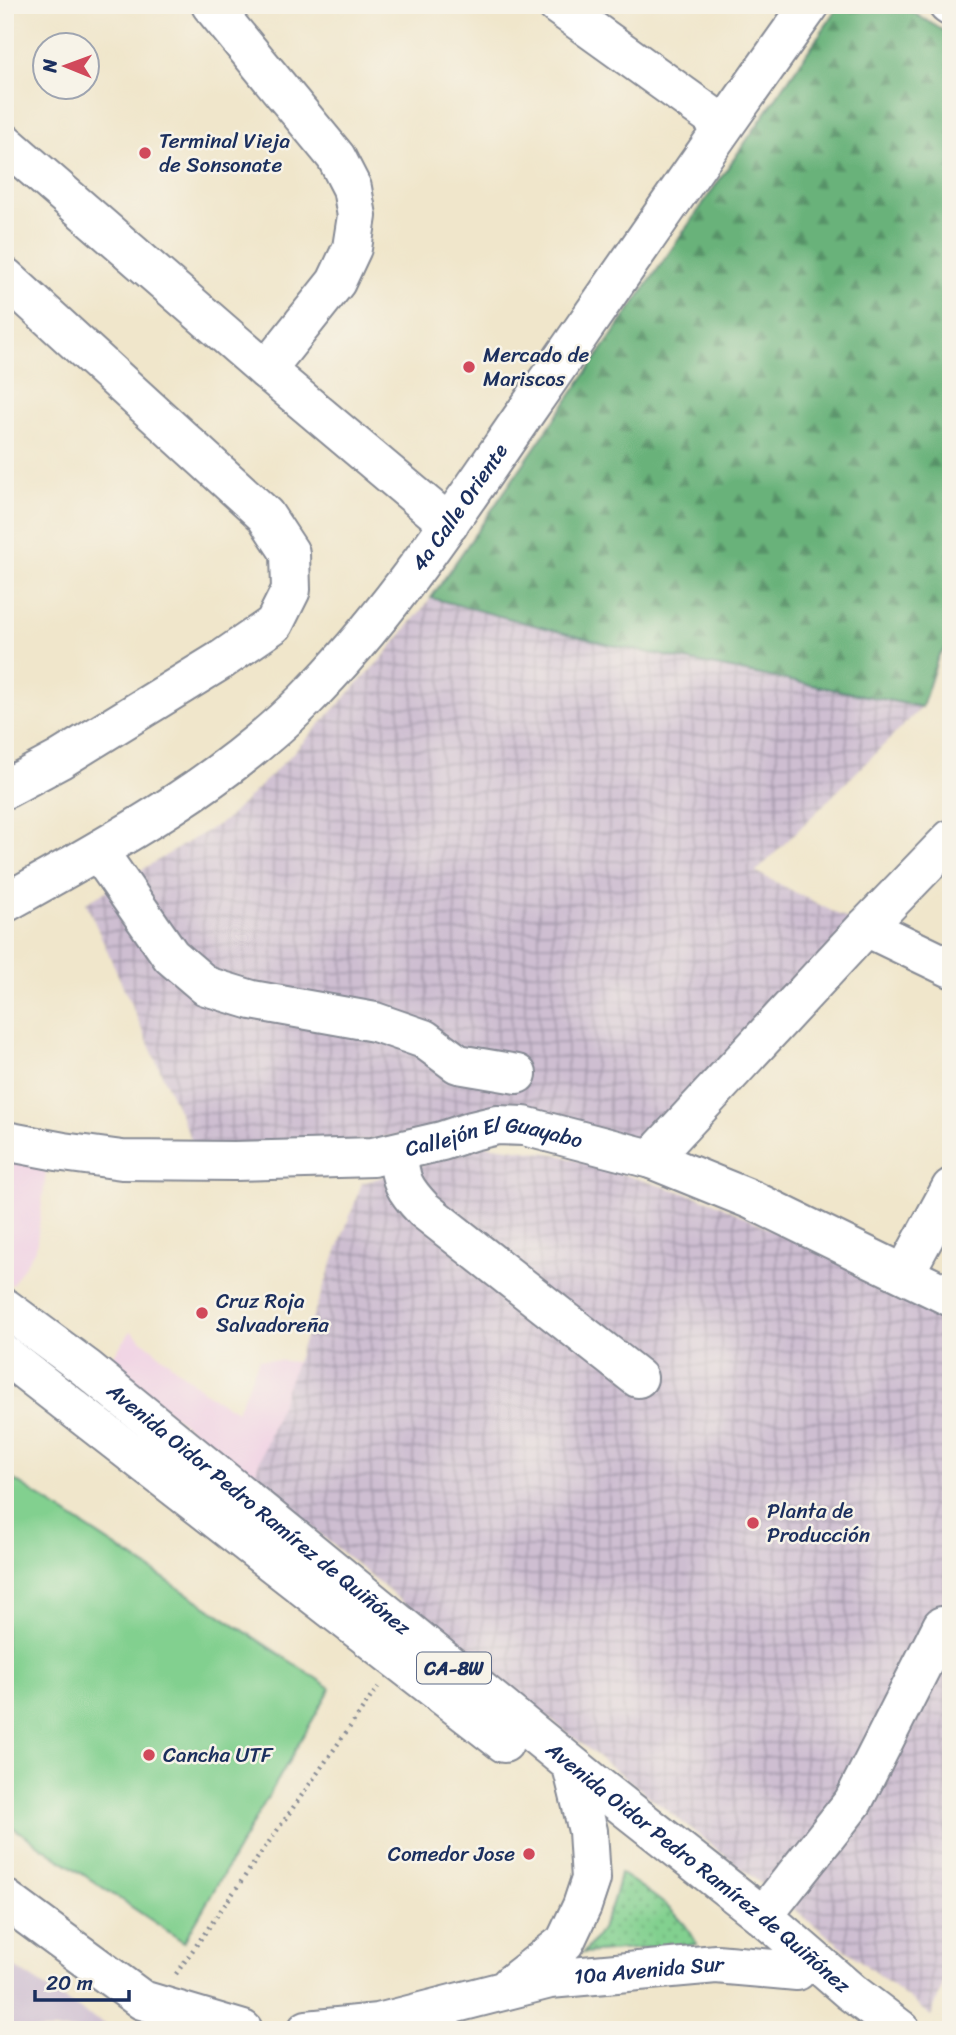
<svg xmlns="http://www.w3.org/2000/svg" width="956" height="2035" viewBox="0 0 956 2035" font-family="Sriracha,sans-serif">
  <defs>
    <pattern id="industrial-grid" width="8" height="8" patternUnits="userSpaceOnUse" patternTransform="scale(1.75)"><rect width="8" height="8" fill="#cebed1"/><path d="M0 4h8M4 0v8" fill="none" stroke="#a69bad"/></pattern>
    <pattern id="forest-firs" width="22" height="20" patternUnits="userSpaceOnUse" patternTransform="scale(1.75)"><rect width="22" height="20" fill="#69b27a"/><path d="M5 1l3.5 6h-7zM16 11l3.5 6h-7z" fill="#569167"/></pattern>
    <pattern id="park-dots" width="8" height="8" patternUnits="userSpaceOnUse" patternTransform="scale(1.75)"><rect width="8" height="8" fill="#82d08f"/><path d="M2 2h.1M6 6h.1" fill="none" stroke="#6aa978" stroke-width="1.8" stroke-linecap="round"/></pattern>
  </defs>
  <rect width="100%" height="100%" fill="#f7f3e8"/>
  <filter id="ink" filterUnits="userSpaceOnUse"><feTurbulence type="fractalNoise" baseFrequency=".0143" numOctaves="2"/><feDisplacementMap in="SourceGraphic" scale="14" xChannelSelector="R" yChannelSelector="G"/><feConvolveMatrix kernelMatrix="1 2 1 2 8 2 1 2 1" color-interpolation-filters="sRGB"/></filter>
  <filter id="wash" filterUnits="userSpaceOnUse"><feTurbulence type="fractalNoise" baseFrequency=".00686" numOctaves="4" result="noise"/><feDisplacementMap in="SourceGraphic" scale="28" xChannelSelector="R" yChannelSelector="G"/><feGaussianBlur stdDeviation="1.57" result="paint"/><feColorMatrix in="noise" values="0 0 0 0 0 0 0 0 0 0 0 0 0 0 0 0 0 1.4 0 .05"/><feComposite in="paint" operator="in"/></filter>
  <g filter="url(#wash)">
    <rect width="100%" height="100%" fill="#f0e6cb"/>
    <g fill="#f0d0e4">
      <polygon points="5,1158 47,1166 36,1248 12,1285 5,1280"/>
      <polygon points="131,1331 206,1393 237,1411 259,1359 297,1362 253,1479 108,1363"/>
    </g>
    <g fill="url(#industrial-grid)">
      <polygon points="431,598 610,645 922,707 756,872 853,922 647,1142 417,1132 343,1144 194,1146 86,903 227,819 290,756 384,656"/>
      <polygon points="485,1145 556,1154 711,1201 951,1315 951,1964 931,2016 447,1639 253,1479 362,1183"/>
    </g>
    <polygon fill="#cebed1" points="5,1961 83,2012 115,2030 5,2030"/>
    <polygon fill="url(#forest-firs)" stroke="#42706c" stroke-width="2" points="840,5 900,5 951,35 951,643 938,657 922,707 610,645 431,598"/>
    <path fill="url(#park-dots)" stroke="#4e8076" stroke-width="2" d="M 620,1873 C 649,1892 681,1911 697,1944 L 583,1953 C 605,1931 614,1902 620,1873 Z"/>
    <polygon fill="#82d08f" stroke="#4e8076" stroke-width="2" points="5,1474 331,1688 184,1942 5,1822"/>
  </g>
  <g filter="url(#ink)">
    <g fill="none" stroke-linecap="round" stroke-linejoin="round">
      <defs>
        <g id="minor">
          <polyline points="211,5 336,157 352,188 357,216 352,248 336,282 266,370"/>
          <polyline points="557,5 724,125"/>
          <polyline points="948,5 951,7"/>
          <polyline points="5,143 266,370 449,524"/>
          <polyline points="5,277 265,515 290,553 291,590 274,624 223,659 59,760 5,789"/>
          <polyline points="98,851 171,956 206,986 252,1000 375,1022 424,1039 458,1064 517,1074"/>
          <path id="s1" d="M 5,903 C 109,845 219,786 304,701 C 393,612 461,505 532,403 C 624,270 715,137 810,5"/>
          <polyline points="866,927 951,968"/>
          <path id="s2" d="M 5,1141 L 63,1152 L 122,1160 L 234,1161 L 373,1157 L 442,1141 L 472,1131 L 497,1125 L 524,1126 L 651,1159 L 752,1200 L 951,1297"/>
          <path d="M 397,1152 C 401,1182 403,1188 424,1210 L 638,1378"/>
          <polyline points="651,1159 866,927 951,839"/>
          <polyline points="905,1273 951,1188"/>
          <polyline points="5,1899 142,2000 243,2030"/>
          <polyline points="763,1916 853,1802 942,1626"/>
          <polyline points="511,1984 565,1942 582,1906 591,1879 588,1831 572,1766"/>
          <path id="s3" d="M 307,2030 L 378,2023 L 550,1979 L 716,1964 L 797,1971"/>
        </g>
        <g id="major">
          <path id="s4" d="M 5,1308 L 86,1368 L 599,1787 L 763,1916 L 851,1992 L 901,2030"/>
          <polyline points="5,1355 504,1743"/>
        </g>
      </defs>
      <use href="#minor" stroke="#868a94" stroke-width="42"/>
      <use href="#major" stroke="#868a94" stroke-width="42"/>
      <polyline stroke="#868a94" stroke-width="4.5" stroke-dasharray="2 5" stroke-linecap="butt" points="176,1974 378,1687"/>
      <use href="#minor" stroke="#fff" stroke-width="38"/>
      <use href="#major" stroke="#fff" stroke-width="38"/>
    </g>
  </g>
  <g fill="#d1495b" stroke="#f7f3e8" stroke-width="2.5">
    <circle cx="145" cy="153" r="7"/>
    <circle cx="469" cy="367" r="7"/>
    <circle cx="202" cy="1313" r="7"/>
    <circle cx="753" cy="1523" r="7"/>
    <circle cx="149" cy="1755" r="7"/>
    <circle cx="529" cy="1854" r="7"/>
  </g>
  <g text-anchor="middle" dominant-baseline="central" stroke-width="5" stroke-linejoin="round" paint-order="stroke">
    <rect fill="#f7f3e8" stroke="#5d6a87" stroke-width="2" x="417" y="1652.5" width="74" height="31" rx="5"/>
    <g font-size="19" font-weight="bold" fill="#1b2f5e">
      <text x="454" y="1668">CA-8W</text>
    </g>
    <g font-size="21" fill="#1b2f5e" stroke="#f7f3e8" text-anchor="start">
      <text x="159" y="141">Terminal Vieja<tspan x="159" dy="24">de Sonsonate</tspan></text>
      <text x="483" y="355">Mercado de<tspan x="483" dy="24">Mariscos</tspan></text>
      <text x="216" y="1301">Cruz Roja<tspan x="216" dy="24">Salvadoreña</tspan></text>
      <text x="767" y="1511">Planta de<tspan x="767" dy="24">Producción</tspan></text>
      <text x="163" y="1755">Cancha UTF</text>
      <text x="515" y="1854" text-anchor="end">Comedor Jose</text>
    </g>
    <g font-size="21" fill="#1b2f5e" stroke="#f7f3e8">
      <text stroke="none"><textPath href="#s1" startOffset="611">4a Calle Oriente</textPath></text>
      <text stroke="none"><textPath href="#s2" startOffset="494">Callejón El Guayabo</textPath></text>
      <text stroke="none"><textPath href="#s4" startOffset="324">Avenida Oidor Pedro Ramírez de Quiñónez</textPath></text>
      <text stroke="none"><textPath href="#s4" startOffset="891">Avenida Oidor Pedro Ramírez de Quiñónez</textPath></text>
      <text stroke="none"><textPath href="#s3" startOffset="348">10a Avenida Sur</textPath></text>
    </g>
  </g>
  <rect width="956" height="2035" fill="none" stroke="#f7f3e8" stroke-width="28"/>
  <g transform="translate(66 66) rotate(271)"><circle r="33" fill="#f7f3e8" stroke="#9fa5b1" stroke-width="2"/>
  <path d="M0-5L12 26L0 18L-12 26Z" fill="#d1495b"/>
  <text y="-10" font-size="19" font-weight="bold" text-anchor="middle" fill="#1b2f5e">N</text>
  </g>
  <path d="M35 1990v10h94v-10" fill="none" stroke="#1b2f5e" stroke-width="3.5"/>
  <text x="46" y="1990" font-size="21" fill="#1b2f5e" stroke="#f7f3e8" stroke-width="5" paint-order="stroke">20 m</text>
</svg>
